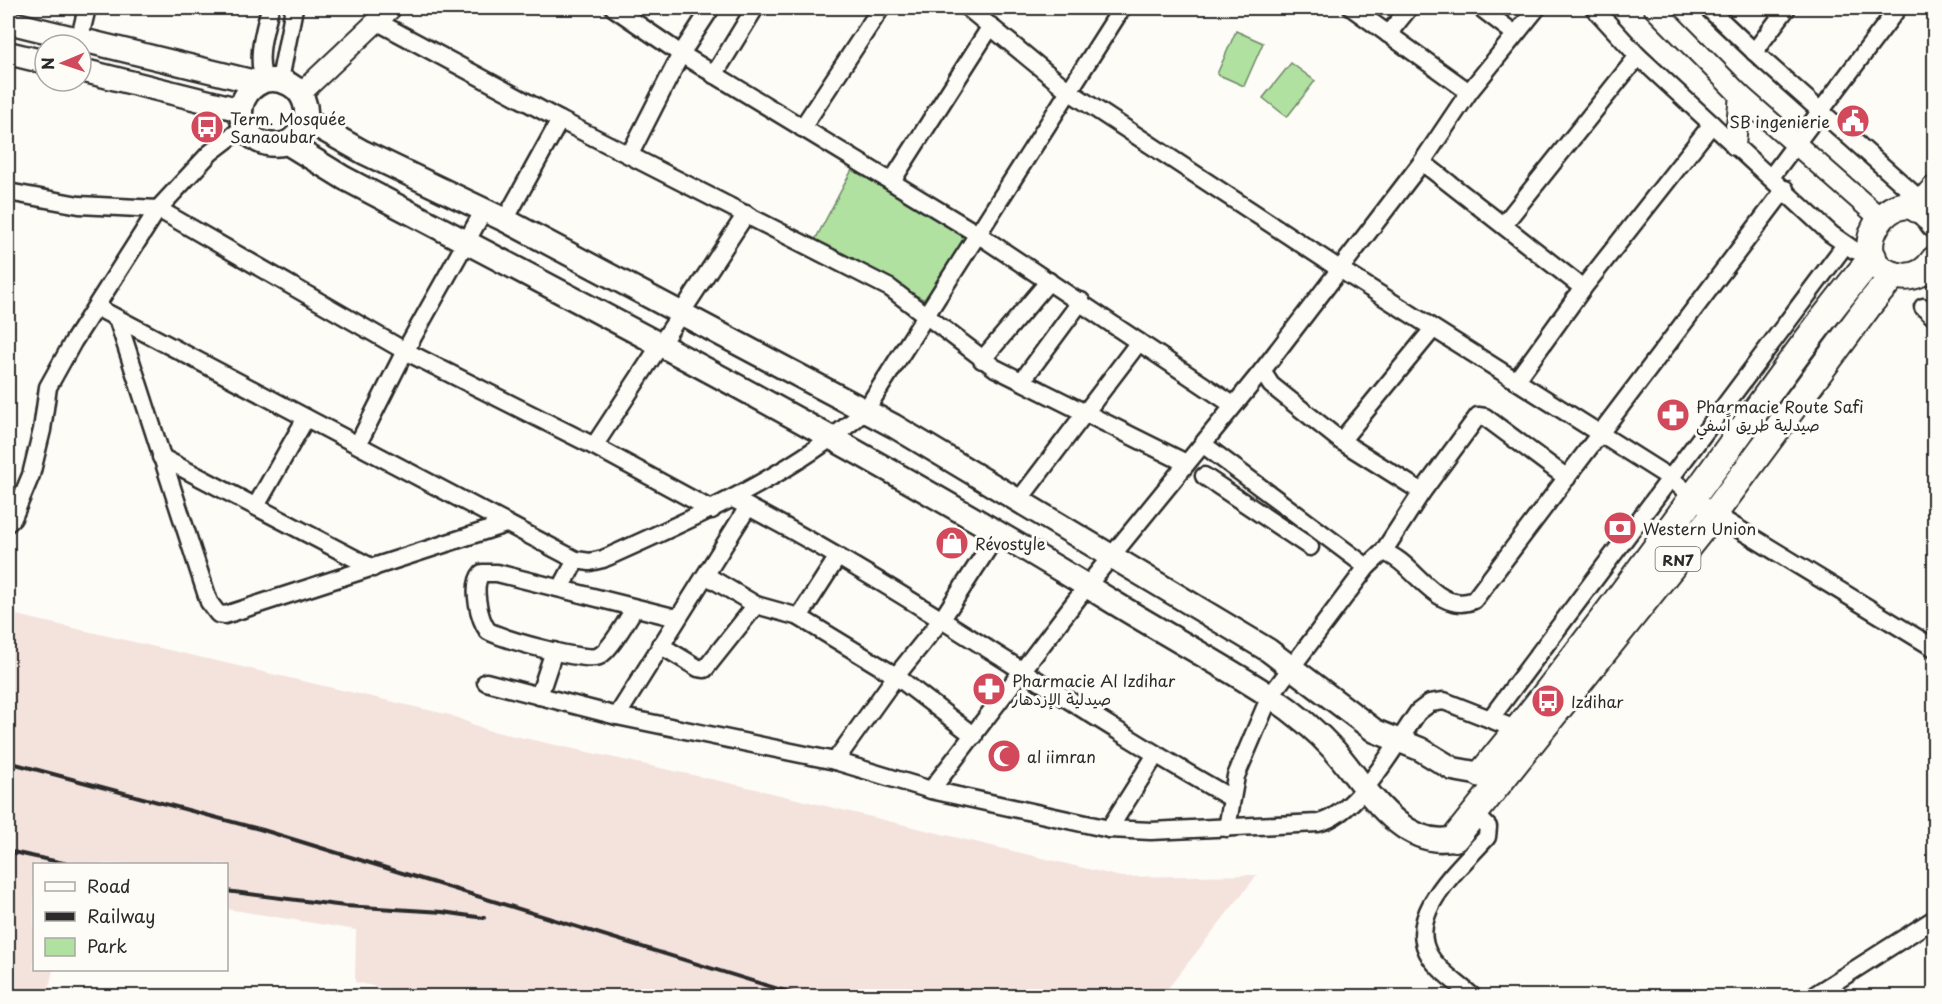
<svg xmlns="http://www.w3.org/2000/svg" width="1942" height="1004" viewBox="0 0 1942 1004" font-family="'Playpen Sans','Playpen Sans Arabic',sans-serif">
  <rect width="100%" height="100%" fill="#fdfcf7"/>
  <filter id="ink" filterUnits="userSpaceOnUse"><feTurbulence type="fractalNoise" baseFrequency=".0167" numOctaves="2"/><feDisplacementMap in="SourceGraphic" scale="12" xChannelSelector="R" yChannelSelector="G"/><feConvolveMatrix kernelMatrix="1 2 1 2 8 2 1 2 1" color-interpolation-filters="sRGB"/></filter>
  <g filter="url(#ink)">
    <polygon fill="#f4e2dd" points="8,613 450,715 487,730 747,787 1121,877 1257,875 1162,996 416,996 355,982 356,930 227,909 226,864 34,864 34,970 53,970 47,996 8,996"/>
    <g fill="#b1e1a1" stroke="#6e8666" stroke-width="1.5">
      <polygon points="1236,31 1263,43 1244,86 1217,74"/>
      <polygon points="1291,63 1315,81 1287,117 1263,98"/>
      <polygon points="855,164 976,239 929,302 813,244"/>
    </g>
    <g fill="none" stroke-linecap="round" stroke-linejoin="round">
      <defs>
        <g id="minor">
          <polyline points="614,8 681,54 979,235 1233,405"/>
          <polyline points="968,8 1070,92 1338,268 1670,478 1714,514 1934,648"/>
          <polyline points="1352,8 1469,92"/>
          <polyline points="1481,8 1515,34"/>
          <polyline points="1594,8 1638,56 1831,234 1854,250 1872,255"/>
          <polyline points="1708,8 1764,61 1924,203"/>
          <polyline points="376,21 560,120 890,288 995,368 1186,463"/>
          <polyline points="1388,34 1409,8"/>
          <polyline points="78,45 87,8"/>
          <polyline points="1754,52 1787,8"/>
          <polyline points="714,75 755,8"/>
          <polyline points="280,80 294,8"/>
          <path d="M 264,81 C 256,55 264,33 270,8"/>
          <polyline points="802,128 881,8"/>
          <polyline points="630,154 681,54 711,8"/>
          <polyline points="1422,162 1583,288"/>
          <polyline points="1771,177 1898,8"/>
          <polyline points="892,181 991,26"/>
          <polyline points="8,192 79,205 158,209 405,351 594,446 712,510"/>
          <polyline points="505,220 560,120"/>
          <polyline points="1504,224 1638,56"/>
          <path d="M 96,307 L 576,560 L 590,562 L 603,559 C 694,518 789,477 865,411 L 1122,8"/>
          <polyline points="1923,307 1934,317"/>
          <polyline points="118,321 209,602 218,614 225,615 506,524"/>
          <polyline points="982,360 1049,281"/>
          <polyline points="1262,371 1271,385 1341,441 1422,492"/>
          <polyline points="1022,381 1081,301"/>
          <polyline points="1516,381 1583,288 1712,124"/>
          <polyline points="1341,441 1433,329"/>
          <polyline points="358,444 405,351 484,210"/>
          <polyline points="1204,445 1367,567"/>
          <polyline points="594,446 746,214"/>
          <polyline points="161,457 373,568"/>
          <polyline points="1204,476 1310,547"/>
          <path d="M 733,499 C 905,587 1062,703 1231,798"/>
          <polyline points="1019,500 1139,342"/>
          <polyline points="256,506 306,418"/>
          <polyline points="8,523 13,518 31,475 42,430 48,387 73,342 158,209 210,153 244,127"/>
          <path d="M 1383,552 C 1414,561 1437,616 1474,600 L 1785,189"/>
          <polyline points="707,576 756,605 799,617 896,676 974,736"/>
          <polyline points="561,588 576,560"/>
          <path d="M 635,608 C 627,619 611,650 599,656 C 585,663 504,639 488,631 C 479,619 471,585 482,573 L 497,573 L 677,618"/>
          <polyline points="799,617 837,558"/>
          <polyline points="660,645 698,668 705,669 756,605"/>
          <path d="M 486,682 L 617,716 L 835,761 L 931,790 L 1109,829 L 1151,831 L 1318,823 C 1358,814 1395,745 1418,712 L 1430,703 L 1444,701 L 1518,730"/>
          <polyline points="539,696 554,651"/>
          <polyline points="617,716 748,507"/>
          <polyline points="1490,719 1845,245"/>
          <polyline points="835,761 896,676 942,619 998,533"/>
          <polyline points="931,790 1087,586 1262,371 1422,162 1469,92 1537,8"/>
          <polyline points="1227,828 1236,776 1270,696 1367,567 1383,552 1422,492 1478,416 1485,417 1567,478"/>
          <polyline points="1109,829 1155,756"/>
          <path d="M 1472,996 C 1459,984 1441,973 1431,958 C 1402,915 1461,867 1487,837 L 1488,827 L 1475,814"/>
          <polyline points="1813,996 1934,919"/>
        </g>
        <g id="tertiary">
          <polyline points="1654,8 1740,95 1880,218"/>
          <polyline points="301,93 391,8"/>
          <polyline points="1735,145 1740,95"/>
        </g>
        <g id="secondary">
          <polyline points="8,22 259,83"/>
          <polyline points="8,53 45,62"/>
          <polyline points="81,70 241,110"/>
          <polyline points="306,120 363,152 505,220 894,426 1268,650 1375,731 1420,749 1453,769 1481,774"/>
          <path d="M 287,143 C 323,122 304,73 264,81 C 222,99 242,155 287,143 L 344,178 C 603,314 863,448 1113,602 C 1165,634 1219,663 1270,696 C 1294,712 1316,730 1335,751 C 1364,784 1402,852 1455,838"/>
        </g>
        <g id="primary">
          <polyline points="1917,209 1934,190"/>
          <path d="M 1934,224 C 1894,165 1834,266 1899,276 C 1914,279 1926,272 1934,260"/>
          <path d="M 1481,774 C 1565,673 1643,566 1720,460 C 1770,391 1818,322 1873,257"/>
          <polyline points="1455,838 1714,514 1872,301 1894,275"/>
        </g>
      </defs>
      <use href="#minor" stroke="#2b2b2b" stroke-width="21"/>
      <use href="#tertiary" stroke="#2b2b2b" stroke-width="24"/>
      <use href="#secondary" stroke="#2b2b2b" stroke-width="27"/>
      <use href="#primary" stroke="#2b2b2b" stroke-width="30"/>
      <use href="#minor" stroke="#fdfcf7" stroke-width="16"/>
      <use href="#tertiary" stroke="#fdfcf7" stroke-width="20"/>
      <use href="#secondary" stroke="#fdfcf7" stroke-width="22"/>
      <use href="#primary" stroke="#fdfcf7" stroke-width="26"/>
      <g stroke="#2b2b2b" stroke-width="4">
        <polyline points="8,762 263,830 801,996"/>
        <polyline points="8,851 68,864"/>
        <polyline points="226,891 345,906 443,912 484,918"/>
      </g>
    </g>
  </g>
  <defs>
    <symbol id="civic-disc" viewBox="-11 -11 22 22"><circle r="9.5" fill="#d1495b" stroke="#fdfcf7"/><path d="M-.6-6.5H3V-4.5H.6V-3L4-1V1h2V6H-6V1h2V-1L-.6-3ZM-1.2 2.5V6h2.4V2.5Z" fill="#fff"/></symbol>
    <symbol id="bus-disc" viewBox="-11 -11 22 22"><circle r="9.5" fill="#d1495b" stroke="#fdfcf7"/><path d="M-5-6H5V4H4V6H2V4H-2V6H-4V4H-5ZM-3.5-4V0h7V-4ZM-3.5 1.2v1.5H-2V1.2ZM2 1.2v1.5H3.5V1.2Z" fill="#fff"/></symbol>
    <symbol id="pharmacy-disc" viewBox="-11 -11 22 22"><circle r="9.5" fill="#d1495b" stroke="#fdfcf7"/><path d="M-2-6h4v4h4v4h-4v4h-4v-4h-4v-4h4Z" fill="#fff"/></symbol>
    <symbol id="bank-disc" viewBox="-11 -11 22 22"><circle r="9.5" fill="#d1495b" stroke="#fdfcf7"/><path d="M-6-4H6V4H-6ZM0-2.3a2.3 2.3 0 1 0 0 4.6a2.3 2.3 0 1 0 0-4.6Z" fill="#fff"/></symbol>
    <symbol id="shop-disc" viewBox="-11 -11 22 22"><circle r="9.5" fill="#d1495b" stroke="#fdfcf7"/><path d="M-5-2.5h2.3a2.7 3.5 0 0 1 5.4 0H5L5.5 6h-11ZM-1.5-2.5h3a1.5 2.3 0 0 0-3 0Z" fill="#fff"/></symbol>
    <symbol id="mosque-disc" viewBox="-11 -11 22 22"><circle r="9.5" fill="#d1495b" stroke="#fdfcf7"/><path d="M3.5-4.9A6 6 0 1 0 3.5 4.9A5 5 0 1 1 3.5-4.9Z" fill="#fff"/></symbol>
  </defs>
  <g fill-rule="evenodd">
    <use href="#civic-disc" x="1834" y="102" width="38" height="38"/>
    <use href="#bus-disc" x="188" y="108" width="38" height="38"/>
    <use href="#pharmacy-disc" x="1654" y="396" width="38" height="38"/>
    <use href="#bank-disc" x="1601" y="509" width="38" height="38"/>
    <use href="#shop-disc" x="933" y="524" width="38" height="38"/>
    <use href="#pharmacy-disc" x="970" y="670" width="38" height="38"/>
    <use href="#bus-disc" x="1529" y="682" width="38" height="38"/>
    <use href="#mosque-disc" x="985" y="737" width="38" height="38"/>
  </g>
  <g text-anchor="middle" dominant-baseline="central" stroke-width="6" stroke-linejoin="round" paint-order="stroke">
    <rect fill="#fdfcf7" stroke="#6a6a68" stroke-width="1.5" x="1655.5" y="547" width="45" height="24" rx="4.5"/>
    <g font-size="15" font-weight="bold" fill="#2b2b2b">
      <text x="1678" y="559">RN7</text>
    </g>
    <g font-size="16" fill="#2b2b2b" stroke="#fdfcf7" text-anchor="start">
      <text x="230" y="118">Term. Mosquée<tspan x="230" dy="18">Sanaoubar</tspan></text>
      <text x="1830" y="121" text-anchor="end">SB ingenierie</text>
      <text x="1696" y="406">Pharmacie Route Safi<tspan x="1696" dy="18">صيدلية طريق اًسفي</tspan></text>
      <text x="1643" y="528">Western Union</text>
      <text x="975" y="543">Révostyle</text>
      <text x="1012" y="680">Pharmacie Al Izdihar<tspan x="1012" dy="18">صيدلية الإزدهار</tspan></text>
      <text x="1571" y="701">Izdihar</text>
      <text x="1027" y="756">al iimran</text>
    </g>
  </g>
  <rect width="1942" height="1004" fill="none" stroke="#fdfcf7" stroke-width="30"/>
  <rect x="15" y="15" width="1912" height="974" fill="none" stroke="#2b2b2b" stroke-width="2" filter="url(#ink)"/>
  <rect x="33" y="863" width="195" height="108" fill="#fdfcf7" stroke="#a9a8a5" stroke-width="1.5"/>
  <rect x="45" y="882" width="30" height="9" fill="#fdfcf7" stroke="#a9a8a5" stroke-width="1.5"/>
  <text x="87" y="893" font-size="18" fill="#2b2b2b">Road</text>
  <rect x="45" y="912" width="30" height="9" fill="#2b2b2b" stroke="#a9a8a5" stroke-width="1.5"/>
  <text x="87" y="923" font-size="18" fill="#2b2b2b">Railway</text>
  <rect x="45" y="938" width="30" height="18" fill="#b1e1a1" stroke="#a9a8a5" stroke-width="1.5"/>
  <text x="87" y="953" font-size="18" fill="#2b2b2b">Park</text>
  <g transform="translate(63 63) rotate(268)"><circle r="28" fill="#fdfcf7" stroke="#a9a8a5" stroke-width="1.5"/>
  <path d="M0-4.5L10 22L0 15L-10 22Z" fill="#d1495b"/>
  <text y="-9" font-size="16" font-weight="bold" text-anchor="middle" fill="#2b2b2b">N</text>
  </g>
</svg>
